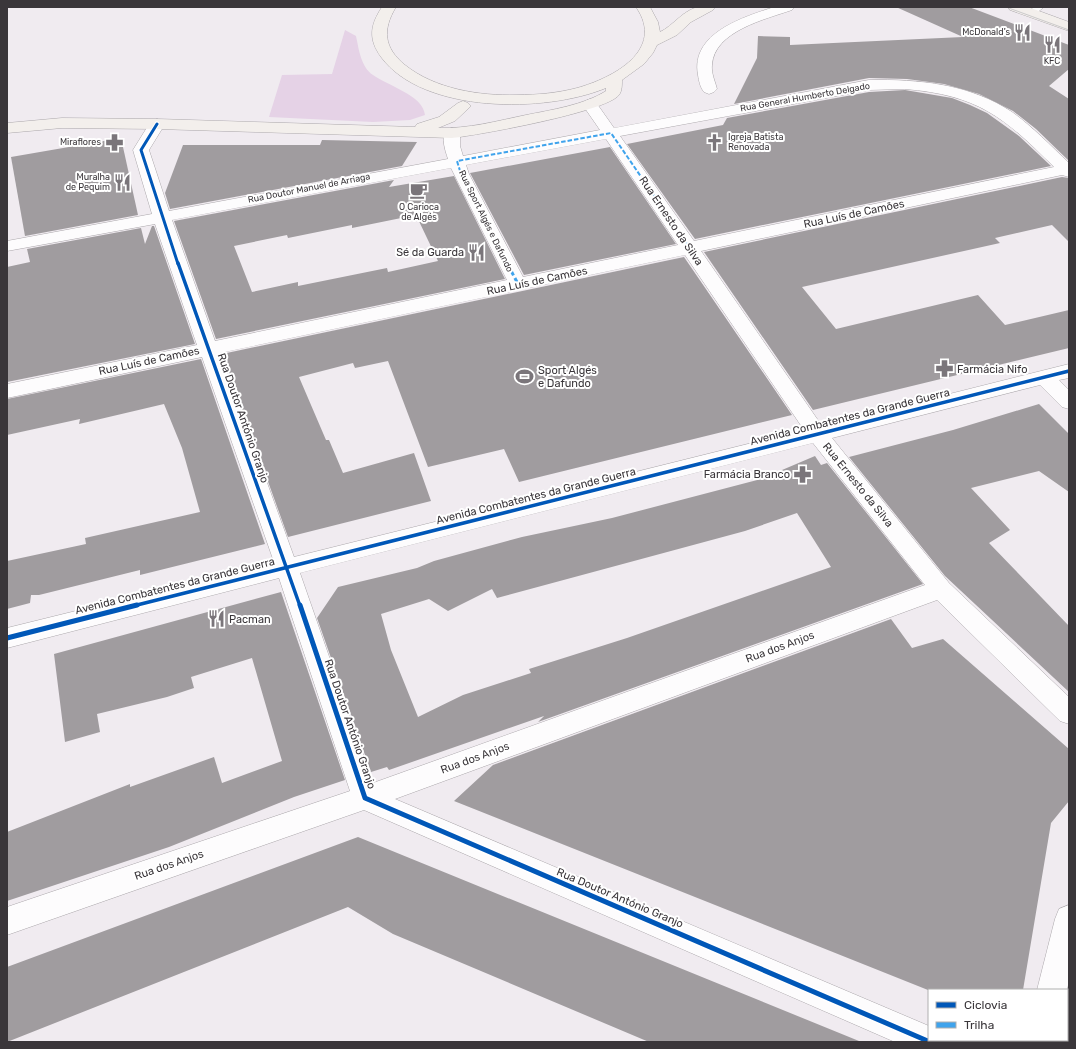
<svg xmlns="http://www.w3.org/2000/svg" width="1076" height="1049" viewBox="0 0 1076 1049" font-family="Rubik,sans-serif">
  <rect width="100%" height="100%" fill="#f0ebf0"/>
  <path fill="#e5d2e6" d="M 345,30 L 356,36 C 359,50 361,67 373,75 C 388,86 423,95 425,115 L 410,120 L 373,122 L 269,117 L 282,75 L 332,74 Z"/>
  <g fill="#a09c9f" fill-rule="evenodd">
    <polygon points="896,7 969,7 1069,45 1069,69 1049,86 1069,99 1069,161 1036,129 1013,111 979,94 944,84 907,79 869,78 734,104 757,58 758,36 790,37 790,45 963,37"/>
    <polygon points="905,90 952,98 970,105 987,113 1019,136 1051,166 695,239 627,144 723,125 727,118 869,92"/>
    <polygon points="121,138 138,215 25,236 11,157"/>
    <polygon points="322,140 417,142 402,166 170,209 165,193 183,145 320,145"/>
    <polygon points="610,147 676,244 524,275 470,173"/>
    <path d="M 454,176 L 505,279 L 216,339 L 174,221 L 394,180 L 389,187 ZM 416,215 L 438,261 L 388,272 L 387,268 L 298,286 L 298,282 L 252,292 L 234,246 L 287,235 L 288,238 L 352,225 L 352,228 Z"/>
    <polygon points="1062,177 1069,178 1069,242 1052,225 995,238 1000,243 802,287 836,329 978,295 1005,325 1069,310 1069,348 813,410 704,252"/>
    <polygon points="152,226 154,226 195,344 7,382 7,267 30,262 27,249 141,228 145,244"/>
    <polygon points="684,257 792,415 519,482 504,449 428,467 388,361 355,368 353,363 299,377 326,440 329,440 343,473 414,453 431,501 288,537 222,354"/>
    <polygon points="201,359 265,544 140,575 140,570 39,595 31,595 30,603 7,609 7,561 86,544 85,538 200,512 182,448 164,404 79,424 80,419 7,435 7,399"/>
    <polygon points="1039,404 1069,434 1069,492 1039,471 971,488 1010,530 989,543 1069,626 1069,692 945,576 849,457 953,430"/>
    <path d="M 815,456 L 821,465 L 827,463 L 923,584 L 538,722 L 544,716 L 389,770 L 387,767 L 371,772 L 317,618 L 338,587 L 417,568 L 434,561 L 522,537 L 612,518 L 761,479 ZM 797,513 L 831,567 L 627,638 L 529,669 L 531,673 L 463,695 L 418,717 L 391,650 L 381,614 L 429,599 L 448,611 L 492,589 L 497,598 L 745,531 Z"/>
    <polygon points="281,592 345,780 294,797 169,847 7,901 7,832 130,784 130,787 214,757 222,783 282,761 252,658 191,677 194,688 167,697 97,714 100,732 65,742 54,654"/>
    <polygon points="891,619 912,648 943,639 1069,749 1069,801 1051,823 1023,990 928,990 454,801 493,765"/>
    <polygon points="358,837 859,1041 859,1042 649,1042 393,934 348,907 7,1042 7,967"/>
  </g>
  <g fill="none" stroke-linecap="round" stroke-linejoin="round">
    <defs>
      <polygon id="lane" points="1034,7 1044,7 1034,15 1028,15 1027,13"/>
      <g id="street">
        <path d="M 774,7 L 794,7 L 792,10 C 766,19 714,31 712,65 C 711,73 715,81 717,89 L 714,92 L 709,94 L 704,92 C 700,87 699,81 698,75 C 690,33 744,17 774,7 Z"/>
        <path d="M 869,80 C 919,79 970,84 1012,112 C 1033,127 1051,146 1069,163 L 1069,177 L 1062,175 L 701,251 L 822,426 L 1069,364 L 1069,378 L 1059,380 L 1069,390 L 1069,409 L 1062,407 L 1040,385 L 832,438 L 949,583 L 1069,697 L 1069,724 L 1060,721 L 937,600 L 395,799 L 929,1026 L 929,1040 L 944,1040 L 945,1042 L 895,1042 L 364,810 L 7,935 L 7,907 L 350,791 L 279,578 L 7,648 L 7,628 L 274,562 L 202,357 L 7,398 L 7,384 L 197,345 L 155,224 L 7,251 L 7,241 L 152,214 L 133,150 L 151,121 L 157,119 L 163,121 L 165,124 L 149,150 L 169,211 L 448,159 C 445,150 441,138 446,130 L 452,128 L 458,130 L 460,133 L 460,146 L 463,156 L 600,130 L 582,104 L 585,101 L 590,99 L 595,101 L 614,128 ZM 905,89 C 978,95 1004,117 1054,167 L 694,241 L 620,136 L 869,90 ZM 606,139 L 678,245 L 523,277 L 469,174 L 466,165 ZM 451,168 L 507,280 L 215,341 L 172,220 ZM 685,255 L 804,430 L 294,557 L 220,353 ZM 813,443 L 925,585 L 373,783 L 300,573 Z"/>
        <polygon points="1069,905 1069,980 1067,990 1037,990 1055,919 1059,909"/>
        <polygon points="1026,1040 1056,1040 1055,1042 1025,1042"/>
      </g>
      <g id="secondary">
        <path d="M 382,7 L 396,7 C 382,30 384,48 405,65 C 435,89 479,96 517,95 C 537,95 558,93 577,88 C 613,78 666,50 636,7 L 650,7 L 658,22 L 660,32 C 673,26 684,9 699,7 C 704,6 710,7 715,7 L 713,10 L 691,22 L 677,35 L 657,45 L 653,53 L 644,64 L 622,80 C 622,85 622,91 619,95 C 606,112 479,135 452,138 L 157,129 L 62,128 L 7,133 L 7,123 L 62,118 L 157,119 L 415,127 L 417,124 L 439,117 L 458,103 L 463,101 L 468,103 L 471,106 L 455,121 L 438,128 C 468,129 497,121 526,115 C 551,110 584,105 606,91 L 606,88 C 546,113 423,114 381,57 C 368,39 370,25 382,7 Z"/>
        <polygon points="1008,7 1028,7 1069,22 1069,31 1010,10"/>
      </g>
    </defs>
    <use href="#lane" stroke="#aba7ab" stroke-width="1"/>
    <use href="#street" stroke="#aba7ab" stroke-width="1"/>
    <use href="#secondary" stroke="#aba7ab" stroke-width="1"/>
    <use href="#lane" fill="#fdfcfd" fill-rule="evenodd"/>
    <use href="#street" fill="#fdfcfd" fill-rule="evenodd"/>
    <use href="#secondary" fill="#f3efec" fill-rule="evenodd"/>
    <polyline stroke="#cbcacb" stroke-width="1" points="1006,7 1069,30"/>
    <polyline stroke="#3fa3ec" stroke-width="2" stroke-dasharray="4.5 2" stroke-linecap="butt" points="508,264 461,174 457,161 611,133 690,248"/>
    <polyline stroke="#3fa3ec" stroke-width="3" stroke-dasharray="5.5 3" stroke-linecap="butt" points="507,263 518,284"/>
    <defs>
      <polyline id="cycleway-far2" points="157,124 141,150 178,264"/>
      <g id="cycleway-far1">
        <polyline points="178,263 300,606"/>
        <polyline points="133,606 1069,371"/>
      </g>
      <g id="cycleway">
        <polyline points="300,605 365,798 930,1042"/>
        <polyline points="7,638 137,605"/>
      </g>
    </defs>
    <use href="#cycleway-far2" stroke="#fff" stroke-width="5"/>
    <use href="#cycleway-far1" stroke="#fff" stroke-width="6"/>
    <use href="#cycleway" stroke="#fff" stroke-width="8"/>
    <use href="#cycleway-far2" stroke="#0057b8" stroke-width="3"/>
    <use href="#cycleway-far1" stroke="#0057b8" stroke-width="3.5"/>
    <use href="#cycleway" stroke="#0057b8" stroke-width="5"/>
  </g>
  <defs>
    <symbol id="restaurant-bare" viewBox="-9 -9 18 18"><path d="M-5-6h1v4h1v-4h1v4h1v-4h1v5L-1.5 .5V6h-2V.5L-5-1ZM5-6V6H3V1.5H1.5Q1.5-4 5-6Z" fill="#7a757a" stroke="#fff" stroke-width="2.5" paint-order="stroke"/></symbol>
    <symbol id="pharmacy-bare" viewBox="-9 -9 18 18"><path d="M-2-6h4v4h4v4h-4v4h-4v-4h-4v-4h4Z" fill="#7a757a" stroke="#fff" stroke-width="2.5" paint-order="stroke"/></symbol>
    <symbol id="church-bare" viewBox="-9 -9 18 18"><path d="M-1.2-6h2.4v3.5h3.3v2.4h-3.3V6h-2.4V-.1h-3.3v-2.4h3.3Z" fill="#7a757a" stroke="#fff" stroke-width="2.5" paint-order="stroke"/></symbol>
    <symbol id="cafe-bare" viewBox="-9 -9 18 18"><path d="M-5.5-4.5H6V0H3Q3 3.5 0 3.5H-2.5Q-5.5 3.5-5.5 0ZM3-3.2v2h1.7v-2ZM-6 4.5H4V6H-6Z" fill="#7a757a" stroke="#fff" stroke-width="2.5" paint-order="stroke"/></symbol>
    <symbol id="stadium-bare" viewBox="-9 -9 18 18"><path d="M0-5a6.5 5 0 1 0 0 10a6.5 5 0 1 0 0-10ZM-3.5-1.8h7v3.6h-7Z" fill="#7a757a" stroke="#fff" stroke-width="2.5" paint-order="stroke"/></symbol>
  </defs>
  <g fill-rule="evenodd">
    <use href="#restaurant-bare" x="1010" y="20" width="25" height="25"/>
    <use href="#restaurant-bare" x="1040" y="32" width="25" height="25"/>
    <use href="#pharmacy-bare" x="102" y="130" width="25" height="25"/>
    <use href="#church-bare" x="702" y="130" width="25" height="25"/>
    <use href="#restaurant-bare" x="110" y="170" width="25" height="25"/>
    <use href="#cafe-bare" x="406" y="178" width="25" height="25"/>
    <use href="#restaurant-bare" x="464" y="240" width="25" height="25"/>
    <use href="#pharmacy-bare" x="932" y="356" width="25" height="25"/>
    <use href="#stadium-bare" x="512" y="364" width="25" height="25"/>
    <use href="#pharmacy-bare" x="790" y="462" width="25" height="25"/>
    <use href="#restaurant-bare" x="204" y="606" width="25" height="25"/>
  </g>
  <g text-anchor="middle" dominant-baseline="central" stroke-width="4" stroke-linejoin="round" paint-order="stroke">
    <g font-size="9" fill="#3a363a" stroke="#fff" text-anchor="end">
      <text x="1010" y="32">McDonald's</text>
      <text x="1052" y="61" text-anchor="middle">KFC</text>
      <text x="728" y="137" text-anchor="start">Igreja Batista<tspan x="728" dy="10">Renovada</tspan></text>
      <text x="101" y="142">Miraflores</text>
      <text x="110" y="177">Muralha<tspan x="110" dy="10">de Pequim</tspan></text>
      <text x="419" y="207" text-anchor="middle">O Carioca<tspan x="419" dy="10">de Algés</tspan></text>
    </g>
    <g font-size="9" fill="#3a363a" stroke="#fff">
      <text transform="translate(805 97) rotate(-10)">Rua General Humberto Delgado</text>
      <text transform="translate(309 188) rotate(-11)">Rua Doutor Manuel de Arriaga</text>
      <text transform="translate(486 221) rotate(64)">Rua Sport Algés e Dafundo</text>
    </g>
    <g font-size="11" fill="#3a363a" stroke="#fff">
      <text transform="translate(854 214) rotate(-12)">Rua Luís de Camões</text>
      <text transform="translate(671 221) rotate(56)">Rua Ernesto da Silva</text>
      <text transform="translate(537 281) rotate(-12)">Rua Luís de Camões</text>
      <text transform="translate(149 361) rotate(-12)">Rua Luís de Camões</text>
      <text transform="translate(850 417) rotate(-14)">Avenida Combatentes da Grande Guerra</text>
      <text transform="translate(243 418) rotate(71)">Rua Doutor António Granjo</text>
      <text transform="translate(858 485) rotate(51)">Rua Ernesto da Silva</text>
      <text transform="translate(536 496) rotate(-14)">Avenida Combatentes da Grande Guerra</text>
      <text transform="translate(175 586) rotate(-14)">Avenida Combatentes da Grande Guerra</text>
      <text transform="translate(780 647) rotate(-20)">Rua dos Anjos</text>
      <text transform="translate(350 724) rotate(71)">Rua Doutor António Granjo</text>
      <text transform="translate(475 758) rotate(-20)">Rua dos Anjos</text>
      <text transform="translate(169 865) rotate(-19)">Rua dos Anjos</text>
      <text transform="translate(620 898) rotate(23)">Rua Doutor António Granjo</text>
    </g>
    <g font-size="11" fill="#3a363a" stroke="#fff" text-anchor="start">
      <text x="464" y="252" text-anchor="end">Sé da Guarda</text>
      <text x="957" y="369">Farmácia Nifo</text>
      <text x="538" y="370">Sport Algés<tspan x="538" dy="13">e Dafundo</tspan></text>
      <text x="790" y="474" text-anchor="end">Farmácia Branco</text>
      <text x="229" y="619">Pacman</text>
    </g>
  </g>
  <rect width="1076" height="1049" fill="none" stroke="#3a363a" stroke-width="16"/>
  <rect x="928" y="989" width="140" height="52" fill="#ffffff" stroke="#b0afb0"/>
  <rect x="936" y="1002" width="20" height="6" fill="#0057b8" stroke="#b0afb0"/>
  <text x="964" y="1009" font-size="12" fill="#3a363a">Ciclovia</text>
  <rect x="936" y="1022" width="20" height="6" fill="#3fa3ec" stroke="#b0afb0"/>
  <text x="964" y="1029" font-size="12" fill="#3a363a">Trilha</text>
</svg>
